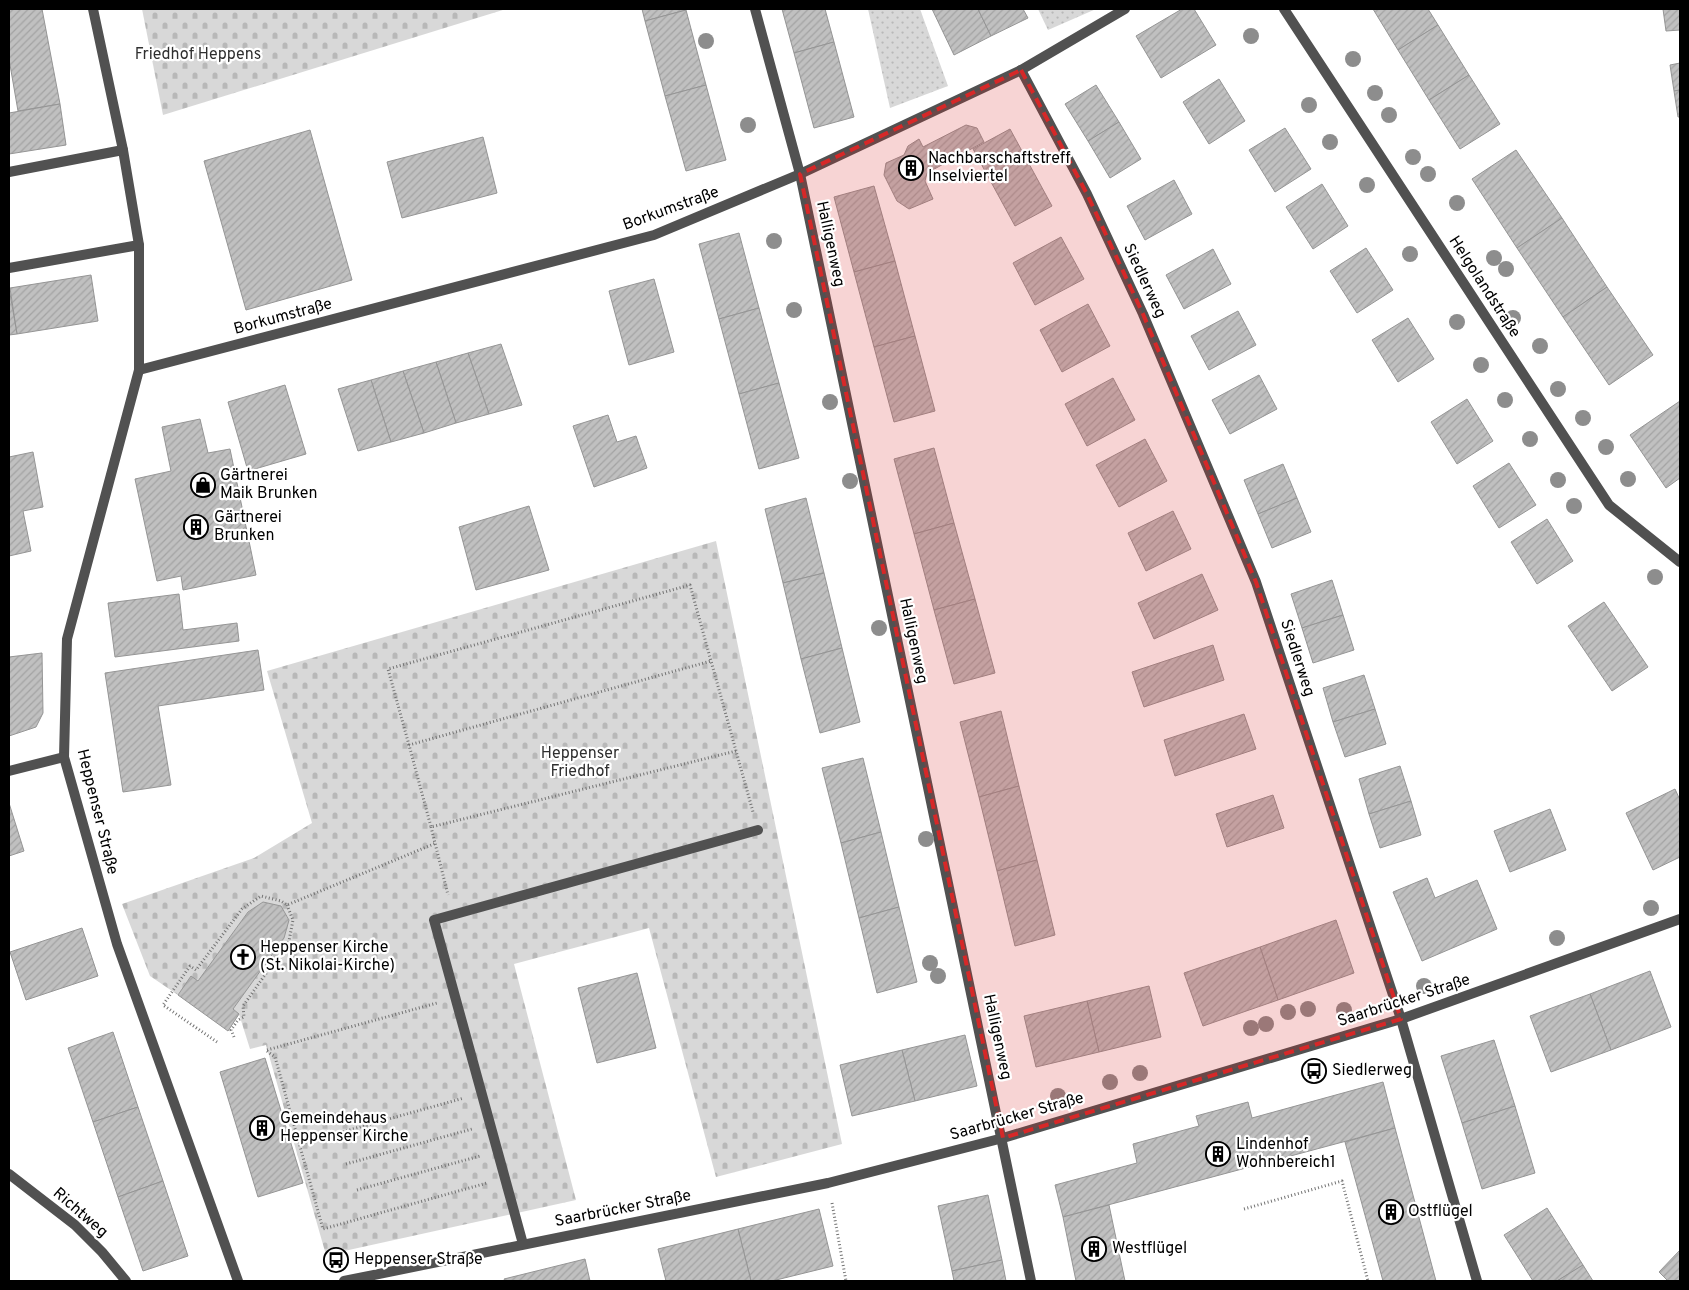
<svg xmlns="http://www.w3.org/2000/svg" width="1689" height="1290" viewBox="0 0 1689 1290" font-family="Overpass,sans-serif">
  <defs>
    <pattern id="green-dots" width="8" height="8" patternUnits="userSpaceOnUse" patternTransform="scale(1.25)"><rect width="8" height="8" fill="#d8d8d8"/><path d="M2 2h.1M6 6h.1" fill="none" stroke="#b8b8b8" stroke-width="1.8" stroke-linecap="round"/></pattern>
    <pattern id="cemetery-stones" width="16" height="16" patternUnits="userSpaceOnUse" patternTransform="scale(1.25)"><rect width="16" height="16" fill="#d8d8d8"/><path d="M2 7V4a2 2 0 0 1 4 0v3zM10 15v-3a2 2 0 0 1 4 0v3z" fill="#b8b8b8"/></pattern>
    <pattern id="building-hatch" width="6" height="6" patternUnits="userSpaceOnUse" patternTransform="scale(1.25)"><rect width="6" height="6" fill="#c0c0c0"/><path d="M-1 1l2-2M0 6l6-6M5 7l2-2" fill="none" stroke="#a3a3a3"/></pattern>
  </defs>
  <rect width="100%" height="100%" fill="#fff"/>
  <g fill="url(#green-dots)">
    <polygon points="868,9 920,9 948,86 890,108"/>
    <polygon points="1038,9 1096,9 1048,30"/>
  </g>
  <g fill="url(#cemetery-stones)">
    <polygon points="142,9 506,9 163,115"/>
    <polygon points="716,541 842,1144 716,1177 649,928 514,964 576,1200 326,1255 266,1045 250,1049 239,1014 233,1009 284,938 289,919 281,906 263,902 248,912 198,981 191,977 178,995 150,976 122,904 254,858 312,823 267,671"/>
  </g>
  <g fill="url(#building-hatch)" stroke="#959595">
    <polygon points="9,9 42,9 60,104 18,111 9,59"/>
    <polygon points="642,9 685,9 686,10 645,21"/>
    <polygon points="782,9 825,9 834,42 794,53"/>
    <polygon points="932,9 978,9 991,36 954,55"/>
    <polygon points="978,9 1023,9 1028,18 991,36"/>
    <polygon points="1182,9 1194,9 1216,45 1161,78 1136,36"/>
    <polygon points="1373,9 1428,9 1438,25 1398,50"/>
    <polygon points="1663,9 1680,9 1680,30 1666,31"/>
    <polygon points="686,10 706,85 665,96 645,21"/>
    <polygon points="1438,25 1469,75 1429,100 1398,50"/>
    <polygon points="834,42 854,117 814,128 794,53"/>
    <polygon points="1680,63 1680,90 1674,91 1670,65"/>
    <polygon points="1469,75 1500,124 1460,149 1429,100"/>
    <polygon points="1219,79 1245,121 1209,144 1183,102"/>
    <polygon points="706,85 726,160 686,171 665,96"/>
    <polygon points="1096,85 1119,122 1088,141 1065,104"/>
    <polygon points="1680,90 1680,117 1678,117 1674,91"/>
    <polygon points="60,104 66,145 9,154 9,113"/>
    <polygon points="1119,122 1141,159 1110,178 1088,141"/>
    <polygon points="966,125 977,128 984,142 927,173 925,181 933,199 909,209 897,201 884,175 886,163 904,155 908,146 919,139 923,147"/>
    <polygon points="1285,128 1311,169 1275,192 1249,150"/>
    <polygon points="1010,129 1052,206 1015,226 973,149"/>
    <polygon points="310,130 352,280 246,310 204,161"/>
    <polygon points="483,137 497,193 402,218 387,162"/>
    <polygon points="1516,150 1562,218 1517,248 1472,179"/>
    <polygon points="1174,180 1192,214 1145,240 1127,206"/>
    <polygon points="1322,184 1348,226 1313,249 1286,207"/>
    <polygon points="874,186 895,261 854,272 834,197"/>
    <polygon points="1562,218 1607,287 1563,317 1517,248"/>
    <polygon points="739,233 759,308 719,319 699,244"/>
    <polygon points="1061,237 1084,279 1035,305 1013,263"/>
    <polygon points="1366,248 1393,290 1357,313 1330,271"/>
    <polygon points="1213,249 1231,284 1184,309 1166,275"/>
    <polygon points="895,261 915,336 874,347 854,272"/>
    <polygon points="91,275 98,321 17,334 10,288"/>
    <polygon points="654,279 674,352 629,365 609,291"/>
    <polygon points="1607,287 1653,355 1609,385 1563,317"/>
    <polygon points="9,288 17,334 9,335"/>
    <polygon points="1088,304 1110,346 1062,372 1040,330"/>
    <polygon points="759,308 779,383 739,394 719,319"/>
    <polygon points="1238,311 1256,345 1209,370 1191,336"/>
    <polygon points="1408,318 1434,359 1398,382 1372,340"/>
    <polygon points="915,336 935,411 894,422 874,347"/>
    <polygon points="501,344 522,405 489,414 468,353"/>
    <polygon points="468,353 489,414 456,423 436,362"/>
    <polygon points="436,362 456,423 424,433 403,371"/>
    <polygon points="403,371 424,433 391,442 371,380"/>
    <polygon points="1259,375 1277,409 1230,434 1212,400"/>
    <polygon points="1113,378 1135,420 1087,446 1065,404"/>
    <polygon points="371,380 391,442 358,451 338,389"/>
    <polygon points="779,383 799,458 759,469 739,394"/>
    <polygon points="285,385 306,454 248,471 228,402"/>
    <polygon points="1467,399 1493,441 1457,464 1431,422"/>
    <polygon points="1680,401 1680,478 1666,488 1630,435"/>
    <polygon points="608,415 617,442 636,436 647,468 594,487 573,426"/>
    <polygon points="200,419 208,453 230,449 256,575 183,590 181,576 157,581 135,479 171,471 162,427"/>
    <polygon points="1145,439 1167,481 1119,507 1096,465"/>
    <polygon points="934,448 954,523 914,534 894,459"/>
    <polygon points="33,452 43,507 23,511 31,551 9,556 9,457"/>
    <polygon points="1509,463 1536,505 1499,528 1473,486"/>
    <polygon points="1283,464 1297,498 1258,514 1244,480"/>
    <polygon points="806,498 824,573 783,583 765,509"/>
    <polygon points="1297,498 1311,532 1272,548 1258,514"/>
    <polygon points="529,506 549,570 476,590 459,527"/>
    <polygon points="1173,511 1191,549 1146,571 1128,533"/>
    <polygon points="1547,519 1573,561 1537,584 1511,542"/>
    <polygon points="954,523 975,599 934,610 914,534"/>
    <polygon points="824,573 842,648 801,659 783,583"/>
    <polygon points="1202,574 1218,610 1154,639 1138,603"/>
    <polygon points="1332,580 1343,615 1302,628 1291,594"/>
    <polygon points="179,594 183,630 237,623 239,641 115,657 108,603"/>
    <polygon points="975,599 995,673 954,684 934,610"/>
    <polygon points="1604,602 1648,667 1612,691 1568,626"/>
    <polygon points="1343,615 1354,650 1313,663 1302,628"/>
    <polygon points="1213,645 1224,680 1144,707 1132,672"/>
    <polygon points="842,648 860,722 820,733 801,659"/>
    <polygon points="258,650 264,690 158,706 171,785 123,792 105,673"/>
    <polygon points="42,653 43,713 36,727 9,736 9,657"/>
    <polygon points="1364,675 1375,709 1333,722 1323,688"/>
    <polygon points="1375,709 1386,744 1345,757 1333,722"/>
    <polygon points="1001,711 1019,786 979,797 960,722"/>
    <polygon points="1244,714 1256,749 1175,776 1164,740"/>
    <polygon points="863,758 881,832 841,843 822,768"/>
    <polygon points="1400,766 1411,801 1369,814 1359,779"/>
    <polygon points="1019,786 1037,860 997,871 979,797"/>
    <polygon points="1675,789 1680,800 1680,857 1653,870 1626,813"/>
    <polygon points="1273,795 1284,828 1227,847 1216,814"/>
    <polygon points="1411,801 1421,835 1380,848 1369,814"/>
    <polygon points="9,803 24,851 9,856"/>
    <polygon points="1550,809 1566,850 1510,872 1494,831"/>
    <polygon points="881,832 899,907 859,918 841,843"/>
    <polygon points="1037,860 1055,935 1015,946 997,871"/>
    <polygon points="1427,878 1435,898 1477,880 1497,929 1422,961 1393,892"/>
    <polygon points="263,902 281,906 289,920 284,938 233,1009 239,1014 228,1031 178,995 191,976 198,981 248,912"/>
    <polygon points="899,907 917,982 877,993 859,918"/>
    <polygon points="1336,920 1354,973 1278,1000 1260,947"/>
    <polygon points="82,928 98,976 26,1000 10,952"/>
    <polygon points="1260,947 1278,1000 1203,1026 1184,973"/>
    <polygon points="1650,971 1671,1027 1611,1050 1590,994"/>
    <polygon points="637,973 656,1048 597,1063 578,988"/>
    <polygon points="1149,986 1161,1037 1099,1052 1087,1001"/>
    <polygon points="1590,994 1611,1050 1551,1072 1530,1016"/>
    <polygon points="1087,1001 1099,1052 1036,1067 1024,1016"/>
    <polygon points="113,1032 138,1107 93,1122 68,1048"/>
    <polygon points="965,1035 977,1086 915,1101 902,1050"/>
    <polygon points="1494,1040 1515,1106 1462,1123 1441,1056"/>
    <polygon points="902,1050 915,1101 852,1116 840,1065"/>
    <polygon points="265,1058 303,1183 258,1197 220,1072"/>
    <polygon points="1383,1082 1395,1128 1063,1217 1055,1185 1137,1163 1133,1144 1199,1126 1196,1116 1248,1102 1252,1118"/>
    <polygon points="1515,1106 1535,1173 1482,1189 1462,1123"/>
    <polygon points="138,1107 163,1181 118,1197 93,1122"/>
    <polygon points="1395,1128 1436,1281 1383,1281 1345,1142"/>
    <polygon points="163,1181 188,1256 143,1271 118,1197"/>
    <polygon points="988,1195 1002,1260 952,1271 938,1206"/>
    <polygon points="1109,1205 1125,1281 1076,1281 1063,1217"/>
    <polygon points="1547,1208 1583,1265 1557,1281 1533,1281 1504,1235"/>
    <polygon points="819,1209 833,1266 772,1281 751,1281 738,1229"/>
    <polygon points="738,1229 751,1281 666,1281 658,1249"/>
    <polygon points="1680,1250 1680,1281 1668,1281 1659,1272"/>
    <polygon points="585,1259 590,1281 505,1281 504,1279"/>
    <polygon points="1002,1260 1006,1281 954,1281 952,1271"/>
    <polygon points="1583,1265 1593,1281 1557,1281"/>
  </g>
  <g fill="none" stroke-linecap="round" stroke-linejoin="round">
    <g stroke="#737373" stroke-width="3" stroke-dasharray="1 2.5" stroke-linecap="butt">
      <polyline points="409,745 388,669 690,585 711,661"/>
      <polyline points="736,751 431,827 409,745 711,661 753,812"/>
      <polyline points="431,827 448,895"/>
      <polyline points="234,1037 231,1030 238,1020 244,1017 243,1006 289,941 293,920 287,905"/>
      <polyline points="217,1042 163,1005 190,966 196,970 242,909 261,896 281,901 287,905 436,843"/>
      <polyline points="267,1050 437,1003"/>
      <polyline points="267,1051 275,1057 323,1229 487,1183"/>
      <polyline points="299,1144 464,1098"/>
      <polyline points="346,1164 472,1129"/>
      <polyline points="357,1190 480,1156"/>
      <polyline points="832,1203 846,1281"/>
      <polyline points="1244,1209 1342,1181 1368,1281"/>
    </g>
    <g stroke="#515151" stroke-width="10">
      <polyline points="9,1174 75,1225 102,1252 126,1281"/>
      <polyline points="523,1244 434,920 758,830"/>
    </g>
    <g stroke="#515151" stroke-width="10">
      <polyline points="93,9 123,150 139,245 139,370 67,639 64,757 117,944 238,1281"/>
      <polyline points="755,9 800,174 1031,1281"/>
      <polyline points="1284,9 1609,505 1680,562"/>
      <polyline points="1021,70 1087,194 1143,314 1256,582 1401,1019 1477,1281"/>
      <polyline points="9,172 123,150"/>
      <polyline points="9,268 139,245"/>
      <polyline points="139,370 654,235 800,174 1021,70 1125,9"/>
      <polyline points="9,771 64,757"/>
      <polyline points="344,1281 828,1183 1003,1138 1401,1019 1680,919"/>
    </g>
  </g>
  <g fill="#8d8d8d">
    <circle cx="1251" cy="36" r="8"/>
    <circle cx="706" cy="41" r="8"/>
    <circle cx="1353" cy="59" r="8"/>
    <circle cx="1375" cy="93" r="8"/>
    <circle cx="1309" cy="105" r="8"/>
    <circle cx="1389" cy="115" r="8"/>
    <circle cx="748" cy="125" r="8"/>
    <circle cx="1330" cy="142" r="8"/>
    <circle cx="1413" cy="157" r="8"/>
    <circle cx="1428" cy="174" r="8"/>
    <circle cx="1367" cy="185" r="8"/>
    <circle cx="1457" cy="203" r="8"/>
    <circle cx="774" cy="241" r="8"/>
    <circle cx="1410" cy="254" r="8"/>
    <circle cx="1494" cy="258" r="8"/>
    <circle cx="1506" cy="269" r="8"/>
    <circle cx="794" cy="310" r="8"/>
    <circle cx="1513" cy="318" r="8"/>
    <circle cx="1457" cy="322" r="8"/>
    <circle cx="1540" cy="346" r="8"/>
    <circle cx="1481" cy="365" r="8"/>
    <circle cx="1558" cy="389" r="8"/>
    <circle cx="1505" cy="400" r="8"/>
    <circle cx="830" cy="402" r="8"/>
    <circle cx="1583" cy="418" r="8"/>
    <circle cx="1530" cy="439" r="8"/>
    <circle cx="1606" cy="447" r="8"/>
    <circle cx="1628" cy="479" r="8"/>
    <circle cx="1558" cy="480" r="8"/>
    <circle cx="850" cy="481" r="8"/>
    <circle cx="1574" cy="506" r="8"/>
    <circle cx="1655" cy="577" r="8"/>
    <circle cx="879" cy="628" r="8"/>
    <circle cx="926" cy="839" r="8"/>
    <circle cx="1651" cy="908" r="8"/>
    <circle cx="1557" cy="938" r="8"/>
    <circle cx="930" cy="963" r="8"/>
    <circle cx="938" cy="976" r="8"/>
    <circle cx="1424" cy="986" r="8"/>
    <circle cx="1308" cy="1009" r="8"/>
    <circle cx="1344" cy="1010" r="8"/>
    <circle cx="1288" cy="1012" r="8"/>
    <circle cx="1266" cy="1024" r="8"/>
    <circle cx="1251" cy="1028" r="8"/>
    <circle cx="1140" cy="1073" r="8"/>
    <circle cx="1110" cy="1082" r="8"/>
    <circle cx="1058" cy="1096" r="8"/>
  </g>
  <path fill="#d62828" fill-opacity="0.2" stroke="#d62828" stroke-width="4" stroke-dasharray="10 6" stroke-linejoin="round" d="M 1021,70 L 1087,194 L 1143,314 L 1256,582 L 1401,1019 L 1003,1138 L 800,174 Z"/>
  <defs>
    <symbol id="building-ring" viewBox="-11 -11 22 22"><circle r="9.5" fill="#fff" stroke="#000" stroke-width="1.5"/><path d="M-4-6H4V6H1V3H-1V6H-4ZM-2.5-4.3h1.7v1.8h-1.7ZM.8-4.3h1.7v1.8H.8ZM-2.5-1h1.7V.8h-1.7ZM.8-1h1.7V.8H.8Z" fill="#000"/></symbol>
    <symbol id="shop-ring" viewBox="-11 -11 22 22"><circle r="9.5" fill="#fff" stroke="#000" stroke-width="1.5"/><path d="M-5-2.5h2.3a2.7 3.5 0 0 1 5.4 0H5L5.5 6h-11ZM-1.5-2.5h3a1.5 2.3 0 0 0-3 0Z" fill="#000"/></symbol>
    <symbol id="church-ring" viewBox="-11 -11 22 22"><circle r="9.5" fill="#fff" stroke="#000" stroke-width="1.5"/><path d="M-1.2-6h2.4v3.5h3.3v2.4h-3.3V6h-2.4V-.1h-3.3v-2.4h3.3Z" fill="#000"/></symbol>
    <symbol id="bus-ring" viewBox="-11 -11 22 22"><circle r="9.5" fill="#fff" stroke="#000" stroke-width="1.5"/><path d="M-5-6H5V4H4V6H2V4H-2V6H-4V4H-5ZM-3.5-4V0h7V-4ZM-3.5 1.2v1.5H-2V1.2ZM2 1.2v1.5H3.5V1.2Z" fill="#000"/></symbol>
  </defs>
  <g fill-rule="evenodd">
    <use href="#building-ring" x="897" y="154" width="28" height="28"/>
    <use href="#shop-ring" x="189" y="471" width="28" height="28"/>
    <use href="#building-ring" x="182" y="513" width="28" height="28"/>
    <use href="#church-ring" x="229" y="943" width="28" height="28"/>
    <use href="#bus-ring" x="1300" y="1057" width="28" height="28"/>
    <use href="#building-ring" x="248" y="1114" width="28" height="28"/>
    <use href="#building-ring" x="1204" y="1140" width="28" height="28"/>
    <use href="#building-ring" x="1377" y="1198" width="28" height="28"/>
    <use href="#building-ring" x="1080" y="1235" width="28" height="28"/>
    <use href="#bus-ring" x="322" y="1246" width="28" height="28"/>
  </g>
  <g text-anchor="middle" dominant-baseline="central" stroke-width="4.5" stroke-linejoin="round" paint-order="stroke">
    <g font-size="16" fill="#2f2f2f" stroke="#fff">
      <text x="198" y="55">Friedhof Heppens</text>
      <text x="580" y="754">Heppenser<tspan x="580" dy="18">Friedhof</tspan></text>
    </g>
    <g font-size="16" fill="#000" stroke="#fff" text-anchor="start">
      <text x="928" y="159">Nachbarschaftstreff<tspan x="928" dy="18">Inselviertel</tspan></text>
      <text x="220" y="476">Gärtnerei<tspan x="220" dy="18">Maik Brunken</tspan></text>
      <text x="214" y="518">Gärtnerei<tspan x="214" dy="18">Brunken</tspan></text>
      <text x="260" y="948">Heppenser Kirche<tspan x="260" dy="18">(St. Nikolai-Kirche)</tspan></text>
      <text x="1332" y="1071">Siedlerweg</text>
      <text x="280" y="1119">Gemeindehaus<tspan x="280" dy="18">Heppenser Kirche</tspan></text>
      <text x="1236" y="1145">Lindenhof<tspan x="1236" dy="18">Wohnbereich1</tspan></text>
      <text x="1408" y="1212">Ostflügel</text>
      <text x="1112" y="1249">Westflügel</text>
      <text x="354" y="1260">Heppenser Straße</text>
    </g>
    <g font-size="16" fill="#000" stroke="#fff">
      <text transform="translate(671 209) rotate(-20)">Borkumstraße</text>
      <text transform="translate(830 244) rotate(78)">Halligenweg</text>
      <text transform="translate(1144 281) rotate(65)">Siedlerweg</text>
      <text transform="translate(1484 287) rotate(57)">Helgolandstraße</text>
      <text transform="translate(283 317) rotate(-15)">Borkumstraße</text>
      <text transform="translate(913 641) rotate(78)">Halligenweg</text>
      <text transform="translate(1297 658) rotate(72)">Siedlerweg</text>
      <text transform="translate(97 812) rotate(76)">Heppenser Straße</text>
      <text transform="translate(1404 1001) rotate(-18)">Saarbrücker Straße</text>
      <text transform="translate(997 1037) rotate(78)">Halligenweg</text>
      <text transform="translate(1017 1117) rotate(-16)">Saarbrücker Straße</text>
      <text transform="translate(623 1209) rotate(-11)">Saarbrücker Straße</text>
      <text transform="translate(80 1213) rotate(41)">Richtweg</text>
    </g>
  </g>
  <rect width="1689" height="1290" fill="none" stroke="#000000" stroke-width="20"/>
</svg>
